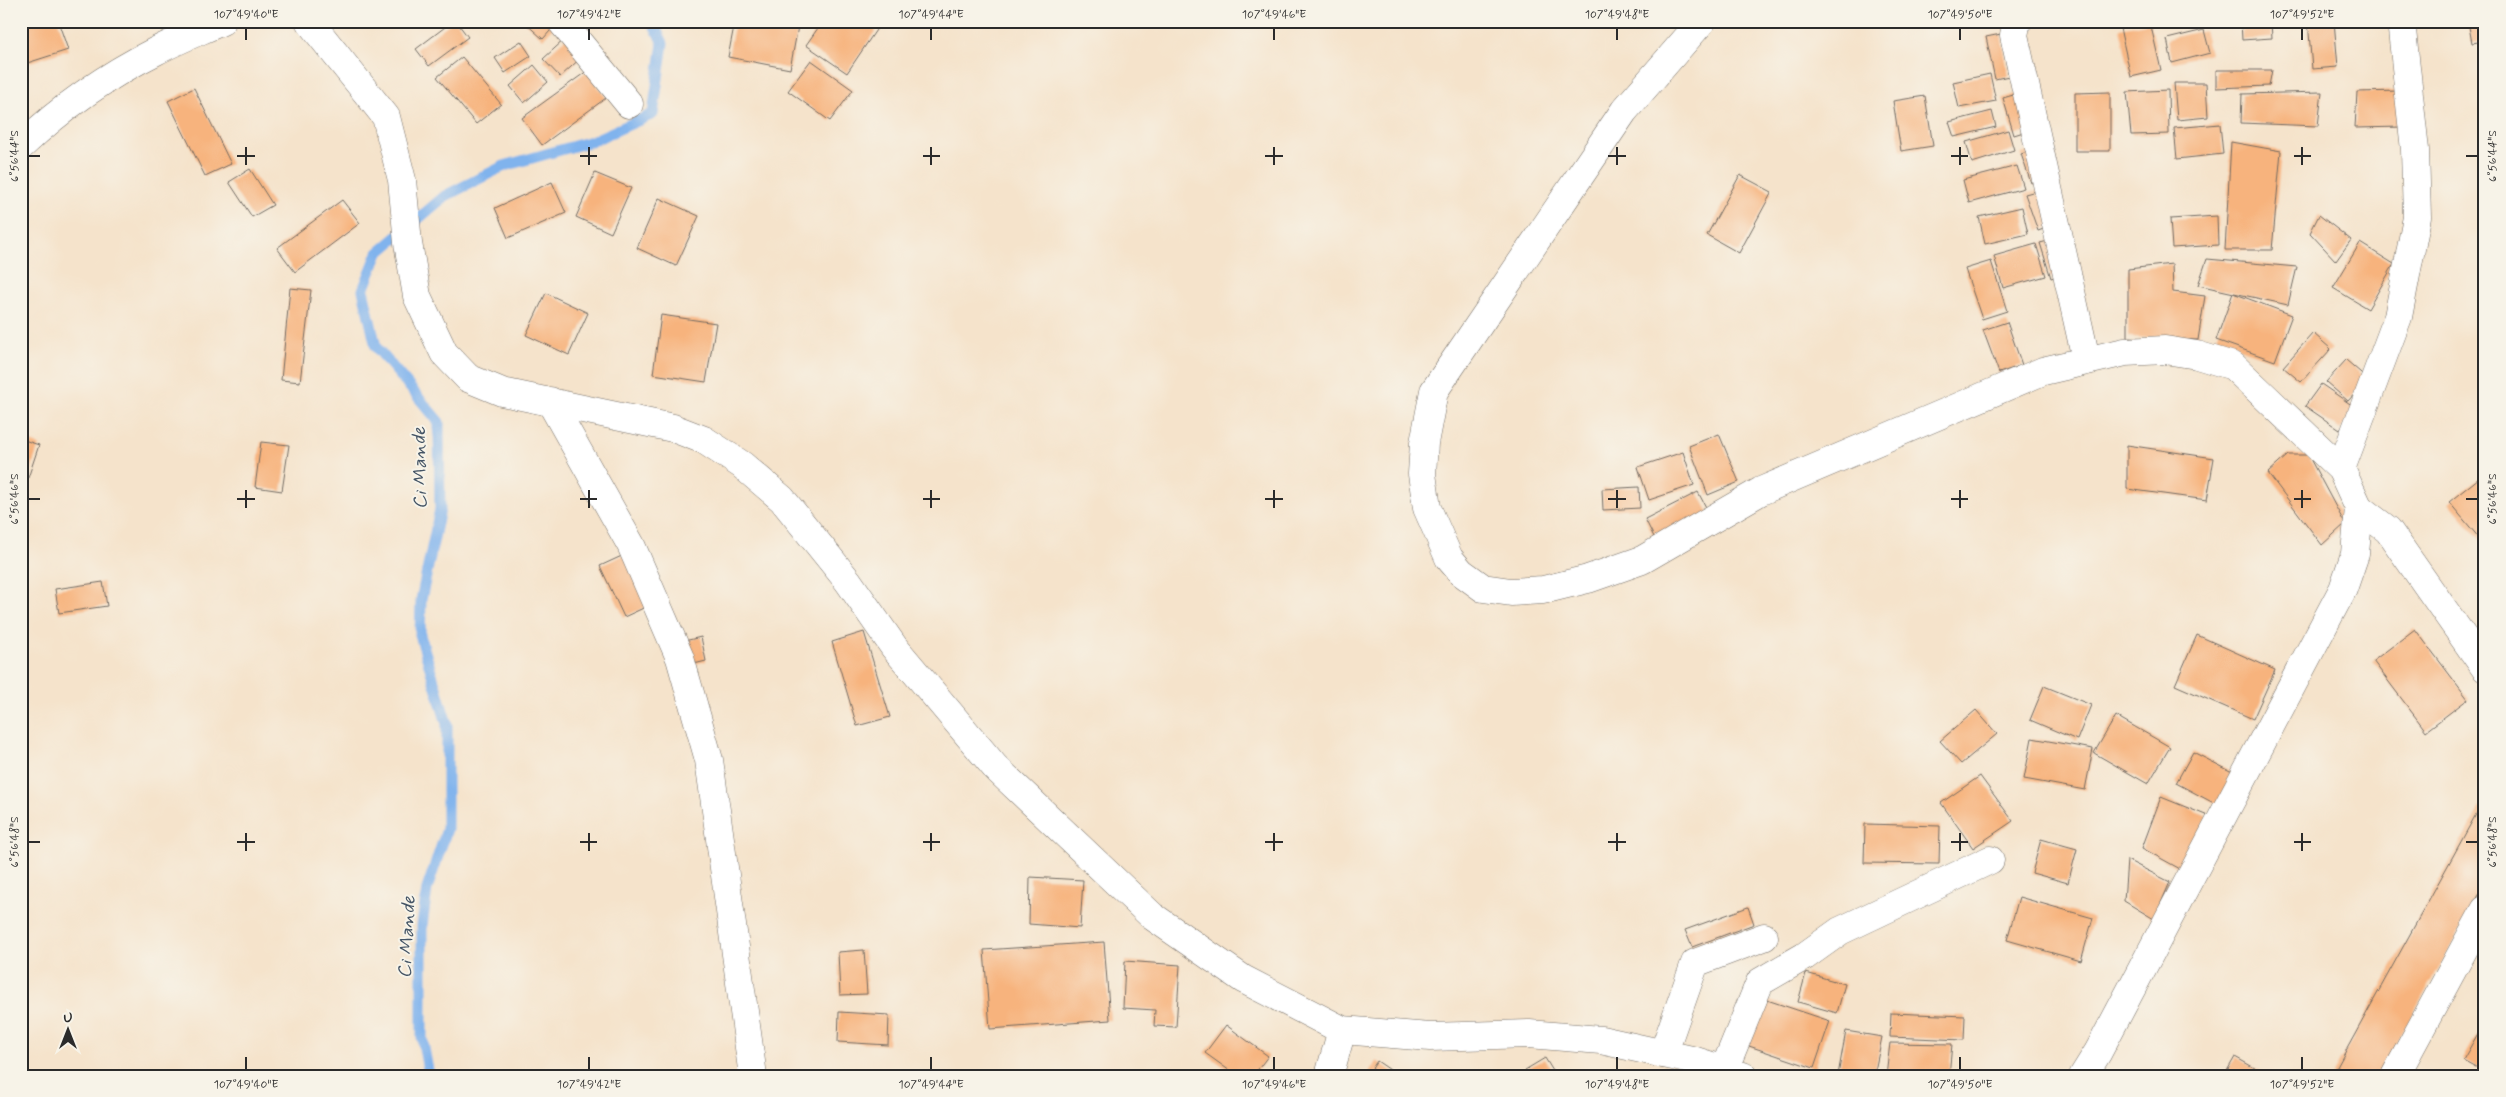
<svg xmlns="http://www.w3.org/2000/svg" width="2506" height="1097" viewBox="0 0 2506 1097" font-family="Mynerve,sans-serif">
  <rect width="100%" height="100%" fill="#f7f3e8"/>
  <filter id="ink" filterUnits="userSpaceOnUse"><feTurbulence type="fractalNoise" baseFrequency=".02" numOctaves="2"/><feDisplacementMap in="SourceGraphic" scale="10" xChannelSelector="R" yChannelSelector="G"/><feConvolveMatrix kernelMatrix="1 2 1 2 8 2 1 2 1" color-interpolation-filters="sRGB"/></filter>
  <filter id="wash" filterUnits="userSpaceOnUse"><feTurbulence type="fractalNoise" baseFrequency=".0096" numOctaves="4" result="noise"/><feDisplacementMap in="SourceGraphic" scale="20" xChannelSelector="R" yChannelSelector="G"/><feGaussianBlur stdDeviation="1.12" result="paint"/><feColorMatrix in="noise" values="0 0 0 0 0 0 0 0 0 0 0 0 0 0 0 0 0 1.4 0 .05"/><feComposite in="paint" operator="in"/></filter>
  <g filter="url(#wash)">
    <rect width="100%" height="100%" fill="#f5e3cb"/>
    <g fill="none" stroke-linecap="round" stroke-linejoin="round">
      <polyline stroke="#80b3ed" stroke-width="11" points="429,1076 422,1037 422,926 427,889 447,829 447,724 420,635 421,600 440,509 439,422 376,347 363,290 378,253 445,196 504,166 592,141 653,114 663,43 652,21"/>
    </g>
    <g id="blocks">
      <g fill="#f7b37d">
        <polygon points="21,21 58,21 68,50 21,65"/>
        <polygon points="453,21 456,21 468,37 429,66 416,49"/>
        <polygon points="523,21 555,21 557,23 543,39"/>
        <polygon points="735,21 799,21 790,69 728,57"/>
        <polygon points="823,21 882,21 847,73 806,45"/>
        <polygon points="2241,21 2271,21 2272,38 2242,40"/>
        <polygon points="2308,21 2334,21 2338,67 2312,69"/>
        <polygon points="2468,21 2485,21 2485,41 2472,43"/>
        <polygon points="2150,22 2161,70 2131,77 2120,28"/>
        <polygon points="2204,30 2210,53 2172,63 2167,39"/>
        <polygon points="2001,34 2009,76 1995,79 1986,37"/>
        <polygon points="566,38 583,56 560,77 543,59"/>
        <polygon points="521,41 531,56 505,73 495,58"/>
        <polygon points="462,57 501,104 476,124 437,77"/>
        <polygon points="811,60 853,90 830,121 788,91"/>
        <polygon points="534,65 548,82 524,103 510,86"/>
        <polygon points="2216,70 2272,70 2269,86 2216,88"/>
        <polygon points="587,71 606,98 542,145 522,118"/>
        <polygon points="1990,74 1996,101 1959,108 1953,82"/>
        <polygon points="2174,83 2206,83 2208,117 2177,120"/>
        <polygon points="194,88 231,164 205,176 168,101"/>
        <polygon points="2168,90 2169,134 2131,135 2127,92"/>
        <polygon points="2400,91 2403,127 2355,128 2357,92"/>
        <polygon points="2110,92 2110,151 2075,151 2075,93"/>
        <polygon points="2322,92 2318,126 2241,123 2242,94"/>
        <polygon points="2020,93 2030,130 2014,135 2003,98"/>
        <polygon points="1925,96 1933,146 1901,151 1893,101"/>
        <polygon points="1992,111 1996,127 1954,137 1949,122"/>
        <polygon points="2220,124 2223,154 2177,159 2174,128"/>
        <polygon points="2008,130 2014,150 1972,163 1966,142"/>
        <polygon points="2231,142 2281,151 2272,250 2225,250"/>
        <polygon points="2033,150 2043,179 2031,183 2021,154"/>
        <polygon points="2017,166 2024,188 1969,203 1963,180"/>
        <polygon points="250,169 273,205 252,217 229,182"/>
        <polygon points="595,173 631,188 611,233 576,217"/>
        <polygon points="1740,175 1772,192 1739,253 1707,235"/>
        <polygon points="552,182 566,213 508,238 495,208"/>
        <polygon points="2040,190 2052,226 2038,231 2025,194"/>
        <polygon points="659,198 699,216 676,266 637,248"/>
        <polygon points="342,200 360,223 295,272 277,248"/>
        <polygon points="2022,207 2028,234 1985,244 1979,217"/>
        <polygon points="2319,215 2351,240 2336,261 2310,233"/>
        <polygon points="2217,216 2218,245 2172,248 2170,219"/>
        <polygon points="2052,240 2064,274 2051,278 2040,243"/>
        <polygon points="2360,243 2394,264 2368,309 2333,288"/>
        <polygon points="2036,244 2046,276 2003,288 1994,256"/>
        <polygon points="2207,259 2297,267 2288,305 2198,285"/>
        <polygon points="1991,261 2007,311 1982,319 1965,269"/>
        <polygon points="2172,264 2173,292 2205,296 2198,340 2128,337 2128,269"/>
        <polygon points="290,288 311,290 300,382 281,380"/>
        <polygon points="546,293 588,313 569,355 526,335"/>
        <polygon points="2233,293 2292,315 2275,361 2216,340"/>
        <polygon points="661,315 716,323 706,382 653,374"/>
        <polygon points="2007,322 2022,365 1999,373 1983,330"/>
        <polygon points="2313,333 2331,349 2301,382 2283,367"/>
        <polygon points="2346,360 2368,379 2348,401 2326,382"/>
        <polygon points="2321,384 2356,408 2340,430 2305,406"/>
        <polygon points="1719,434 1739,482 1708,495 1689,446"/>
        <polygon points="21,439 39,445 26,484 21,482"/>
        <polygon points="261,442 289,445 282,491 255,487"/>
        <polygon points="2127,445 2214,458 2207,500 2127,489"/>
        <polygon points="1683,452 1694,485 1649,500 1638,467"/>
        <polygon points="2288,455 2308,455 2345,524 2322,545 2268,473"/>
        <polygon points="2479,478 2485,484 2485,545 2449,502"/>
        <polygon points="1639,487 1640,508 1603,510 1602,489"/>
        <polygon points="1698,492 1709,513 1656,541 1645,519"/>
        <polygon points="626,554 650,605 624,617 600,566"/>
        <polygon points="103,582 107,606 59,613 55,589"/>
        <polygon points="2415,629 2468,699 2426,731 2373,661"/>
        <polygon points="864,632 890,717 857,726 832,642"/>
        <polygon points="2197,635 2275,670 2253,719 2175,685"/>
        <polygon points="701,637 706,661 686,666 680,642"/>
        <polygon points="2044,686 2091,705 2077,740 2030,720"/>
        <polygon points="1976,710 1997,734 1961,764 1940,741"/>
        <polygon points="2116,716 2170,747 2148,784 2094,753"/>
        <polygon points="2032,738 2093,749 2085,790 2024,779"/>
        <polygon points="2193,752 2242,777 2225,809 2176,783"/>
        <polygon points="1980,776 2013,821 1973,848 1941,803"/>
        <polygon points="2161,797 2208,816 2182,870 2142,848"/>
        <polygon points="2485,798 2485,884 2379,1076 2332,1076"/>
        <polygon points="1865,824 1940,826 1939,864 1864,863"/>
        <polygon points="2041,839 2077,849 2068,883 2032,873"/>
        <polygon points="2127,860 2170,882 2154,919 2124,901"/>
        <polygon points="1030,877 1083,880 1080,928 1029,924"/>
        <polygon points="2019,897 2093,918 2081,961 2007,940"/>
        <polygon points="1748,907 1754,924 1692,947 1685,930"/>
        <polygon points="1104,942 1110,1020 990,1029 984,950"/>
        <polygon points="864,950 867,994 840,995 838,952"/>
        <polygon points="1125,961 1180,965 1176,1027 1154,1026 1155,1010 1123,1008"/>
        <polygon points="1806,973 1845,984 1837,1013 1798,1002"/>
        <polygon points="1761,998 1830,1021 1814,1068 1746,1045"/>
        <polygon points="839,1012 889,1015 888,1045 838,1042"/>
        <polygon points="1891,1013 1965,1016 1964,1040 1890,1037"/>
        <polygon points="2485,1021 2485,1072 2463,1060"/>
        <polygon points="1226,1025 1268,1056 1253,1076 1237,1076 1205,1053"/>
        <polygon points="1846,1031 1882,1037 1874,1076 1838,1075"/>
        <polygon points="1890,1043 1952,1044 1949,1076 1886,1076"/>
        <polygon points="2235,1057 2269,1076 2224,1076"/>
        <polygon points="1545,1058 1556,1076 1528,1076 1525,1070"/>
        <polygon points="1377,1061 1399,1076 1367,1076"/>
      </g>
    </g>
  </g>
  <g filter="url(#ink)">
    <use href="#blocks" fill-opacity="0" stroke="#726b63" stroke-width="1"/>
    <g fill="none" stroke-linecap="round" stroke-linejoin="round">
      <defs>
        <g id="street">
          <polyline points="309,21 386,117 402,180 408,243 417,296 444,353 468,378 502,392 673,428 704,440 742,465 782,499 848,581 894,647 995,767 1152,916 1243,979 1342,1030 1430,1037 1529,1034 1601,1040 1696,1061 1743,1076"/>
          <polyline points="561,21 629,104"/>
          <polyline points="1702,21 1624,111 1434,391 1424,443 1422,474 1427,508 1449,558 1461,572 1483,588 1511,592 1543,590 1588,579 1642,560 1761,491 2043,371 2125,352 2165,350 2197,355 2233,366 2341,469 2359,508 2355,554 2343,589 2098,1052 2083,1076"/>
          <polyline points="2017,21 2014,35 2086,359"/>
          <polyline points="550,401 631,545 680,658 709,760 753,1076"/>
          <polyline points="2341,469 2398,317 2417,217 2415,150 2401,21"/>
          <polyline points="2359,508 2388,530 2485,668"/>
          <polyline points="1663,1054 1695,963 1764,937"/>
          <polyline points="1724,1070 1760,982 1805,956 1840,931 1990,860"/>
          <polyline points="1329,1076 1342,1030"/>
          <polyline points="2395,1076 2485,910"/>
        </g>
        <path id="secondary" d="M 21,146 C 60,109 108,75 156,51 C 177,40 200,31 222,21"/>
      </defs>
      <use href="#street" stroke="#726b63" stroke-width="29"/>
      <use href="#secondary" stroke="#726b63" stroke-width="29"/>
      <use href="#street" stroke="#fff" stroke-width="28"/>
      <use href="#secondary" stroke="#fff" stroke-width="28"/>
    </g>
  </g>
  <path fill="none" stroke="#2b2b2b" stroke-width="2" d="M 246,28 L 246,40M 589,28 L 589,40M 931,28 L 931,40M 1274,28 L 1274,40M 1617,28 L 1617,40M 1960,28 L 1960,40M 2302,28 L 2302,40M 246,147 L 246,165M 589,147 L 589,165M 931,147 L 931,165M 1274,147 L 1274,165M 1617,147 L 1617,165M 1960,147 L 1960,165M 2302,147 L 2302,165M 28,156 L 40,156M 237,156 L 255,156M 580,156 L 597,156M 923,156 L 940,156M 1265,156 L 1283,156M 1608,156 L 1626,156M 1951,156 L 1968,156M 2294,156 L 2311,156M 2466,156 L 2478,156M 246,490 L 246,508M 589,490 L 589,508M 931,490 L 931,508M 1274,490 L 1274,508M 1617,490 L 1617,508M 1960,490 L 1960,508M 2302,490 L 2302,508M 28,499 L 40,499M 237,499 L 255,499M 580,499 L 597,499M 923,499 L 940,499M 1265,499 L 1283,499M 1608,499 L 1626,499M 1951,499 L 1968,499M 2294,499 L 2311,499M 2466,499 L 2478,499M 246,833 L 246,851M 589,833 L 589,851M 931,833 L 931,851M 1274,833 L 1274,851M 1617,833 L 1617,851M 1960,833 L 1960,851M 2302,833 L 2302,851M 28,842 L 40,842M 237,842 L 255,842M 580,842 L 597,842M 923,842 L 940,842M 1265,842 L 1283,842M 1608,842 L 1626,842M 1951,842 L 1968,842M 2294,842 L 2311,842M 2466,842 L 2478,842M 246,1057 L 246,1070M 589,1057 L 589,1070M 931,1057 L 931,1070M 1274,1057 L 1274,1070M 1617,1057 L 1617,1070M 1960,1057 L 1960,1070M 2302,1057 L 2302,1070"/>
  <g text-anchor="middle" dominant-baseline="central" stroke-width="4" stroke-linejoin="round" paint-order="stroke">
    <g font-size="19" font-style="italic" fill="#445465" stroke="#f7f3e8">
      <text transform="translate(420 468) rotate(-91)">Ci Mande</text>
      <text transform="translate(407 937) rotate(-87)">Ci Mande</text>
    </g>
  </g>
  <rect width="2506" height="1097" fill="none" stroke="#f7f3e8" stroke-width="55"/>
  <g transform="translate(68 1030)" stroke="#f7f3e8" stroke-width="4" paint-order="stroke">
  <path d="M0-4L9 19L0 12L-9 19Z" fill="#2b2b2b"/>
  <text y="-8" font-size="14" font-weight="bold" text-anchor="middle" fill="#2b2b2b">U</text>
  </g>
  <rect x="28" y="28" width="2450" height="1042" fill="none" stroke="#2b2b2b" stroke-width="2"/>
  <g font-size="12" text-anchor="middle" fill="#2b2b2b">
    <text x="246" y="18">107°49'40"E</text>
    <text x="589" y="18">107°49'42"E</text>
    <text x="931" y="18">107°49'44"E</text>
    <text x="1274" y="18">107°49'46"E</text>
    <text x="1617" y="18">107°49'48"E</text>
    <text x="1960" y="18">107°49'50"E</text>
    <text x="2302" y="18">107°49'52"E</text>
    <text transform="translate(14 156) rotate(-90)" y="4">6°56'44"S</text>
    <text transform="translate(2492 156) rotate(-90)" y="4">6°56'44"S</text>
    <text transform="translate(14 499) rotate(-90)" y="4">6°56'46"S</text>
    <text transform="translate(2492 499) rotate(-90)" y="4">6°56'46"S</text>
    <text transform="translate(14 842) rotate(-90)" y="4">6°56'48"S</text>
    <text transform="translate(2492 842) rotate(-90)" y="4">6°56'48"S</text>
    <text x="246" y="1088">107°49'40"E</text>
    <text x="589" y="1088">107°49'42"E</text>
    <text x="931" y="1088">107°49'44"E</text>
    <text x="1274" y="1088">107°49'46"E</text>
    <text x="1617" y="1088">107°49'48"E</text>
    <text x="1960" y="1088">107°49'50"E</text>
    <text x="2302" y="1088">107°49'52"E</text>
  </g>
</svg>
